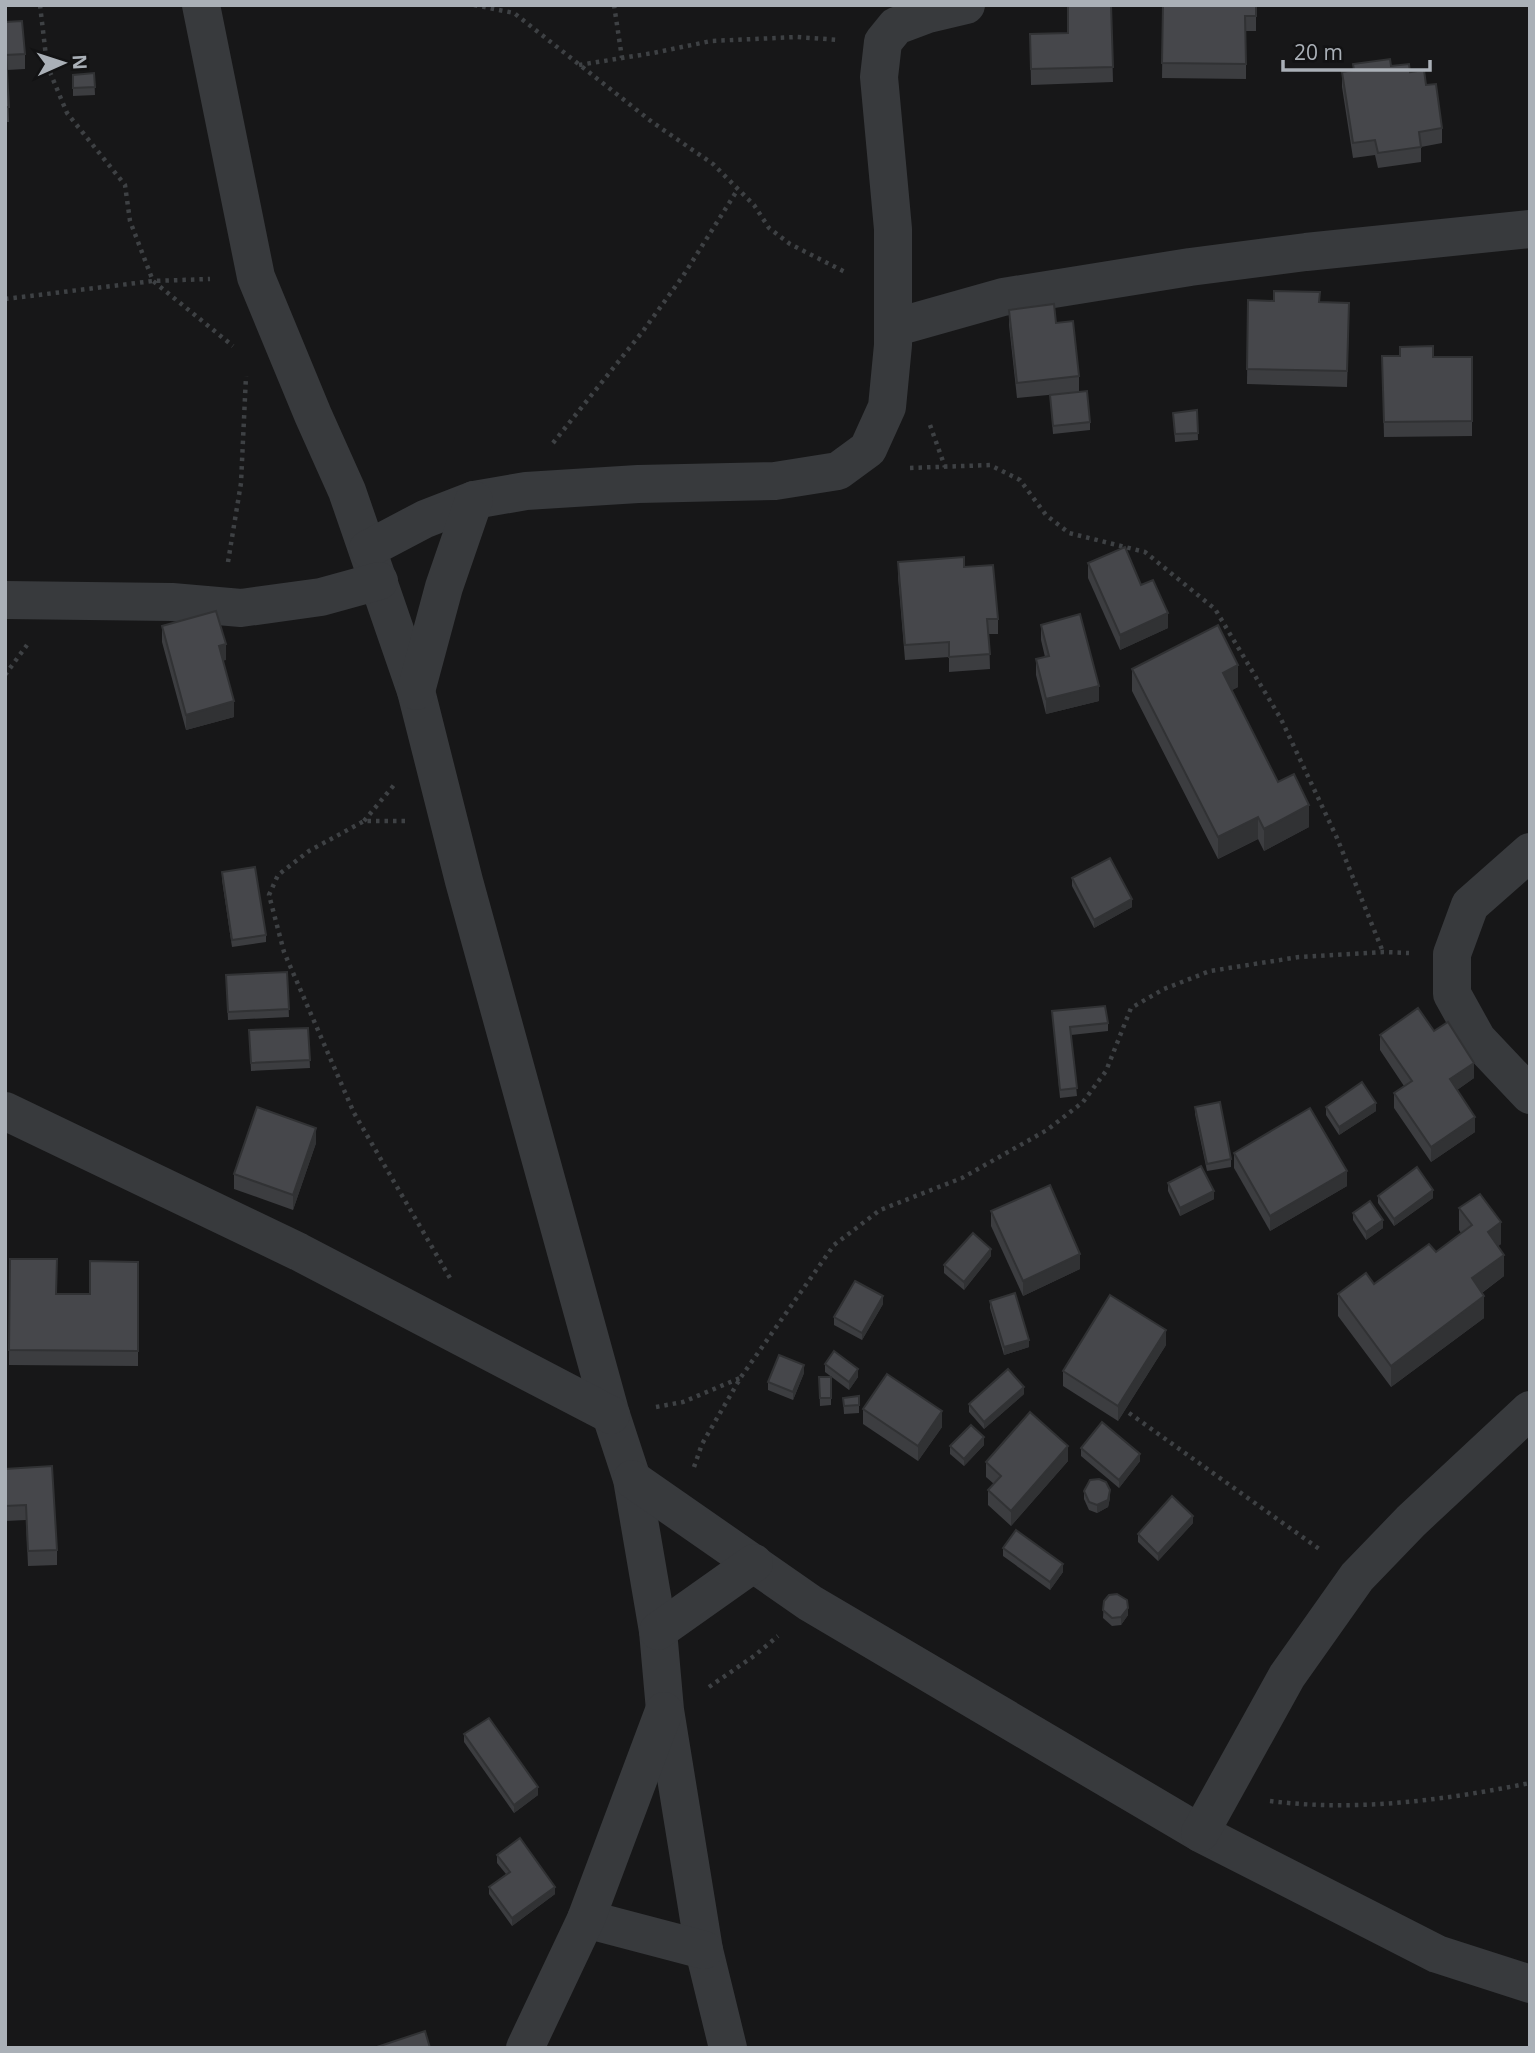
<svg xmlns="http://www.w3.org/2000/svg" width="1535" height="2053" viewBox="0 0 1535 2053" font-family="'Open Sans',sans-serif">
  <rect width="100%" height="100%" fill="#171718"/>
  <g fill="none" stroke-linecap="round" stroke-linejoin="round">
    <g stroke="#3e4144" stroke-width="4.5" stroke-dasharray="3.5 5" stroke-linecap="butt">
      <polyline points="40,5 47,65 67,113 125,185 130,221 153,281 233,346"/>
      <polyline points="474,5 514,13 652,122 713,164 754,205 769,228 790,244 847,273"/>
      <polyline points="614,5 622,58"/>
      <polyline points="579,65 653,53 711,41 797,37 840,40"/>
      <polyline points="5,299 153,281 210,279"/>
      <polyline points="930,425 945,467"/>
      <polyline points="553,443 643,331 683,276 738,189"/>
      <polyline points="910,468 990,465 1020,480 1046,515 1069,533 1145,552 1215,609 1281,719 1337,838 1383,952"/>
      <polyline points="228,562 241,483 246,376"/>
      <polyline points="5,675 27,645"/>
      <polyline points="364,821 394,785"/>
      <polyline points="405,821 364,821 309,851 278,875 269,895 284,952 354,1113 450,1278"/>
      <polyline points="656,1407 683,1402 740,1378"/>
      <polyline points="1129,1413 1322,1551"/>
      <polyline points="694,1467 702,1444 741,1377 834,1245 880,1210 962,1178 1047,1130 1083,1102 1106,1071 1131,1008 1164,989 1210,971 1299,957 1383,952 1409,953"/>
      <polyline points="709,1687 754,1656 778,1636"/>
      <path d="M 1270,1801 C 1356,1812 1446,1800 1530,1783"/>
    </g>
    <g stroke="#383a3d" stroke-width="38">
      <polyline points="201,5 256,277 313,415 347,491 416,691 464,881 611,1415 632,1479 658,1631 665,1710 704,1950 728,2048"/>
      <polyline points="893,328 1003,297 1190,267 1306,252 1530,229"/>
      <polyline points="368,549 425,519 474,500 526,491 638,484 775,481 838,471 868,449 887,407 893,345 893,229 879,77 883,42 896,26 928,14 966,5"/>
      <polyline points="5,600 172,602 241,608 321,597 379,581"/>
      <polyline points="416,691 444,587 474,500"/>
      <polyline points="1530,852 1470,905 1452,954 1452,994 1477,1039 1530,1095"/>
      <polyline points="5,1111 299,1252 611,1415"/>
      <polyline points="632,1479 810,1603 1200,1833 1437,1954 1530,1984"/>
      <polyline points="658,1631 754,1563"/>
      <polyline points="1200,1833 1287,1676 1357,1577 1411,1521 1530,1410"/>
      <polyline points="586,1919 704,1950"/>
      <polyline points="525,2048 586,1919 664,1711"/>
    </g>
  </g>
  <g fill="#3c3d40">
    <polygon points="1111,5 1113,82 1031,85 1030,34 1068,33"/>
    <polygon points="1163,5 1256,5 1256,31 1246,31 1246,79 1162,78"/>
    <polygon points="5,22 25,54 25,69 7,70 9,122 5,122"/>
    <polygon points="1391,66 1410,72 1426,85 1442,128 1442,143 1421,147 1421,162 1378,168 1375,155 1353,158 1342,87 1342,72"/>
    <polygon points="94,73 95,95 73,96 73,75"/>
    <polygon points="1248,300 1320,302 1349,318 1347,387 1247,384"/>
    <polygon points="1009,310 1056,323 1079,376 1079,392 1017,398 1009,325"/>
    <polygon points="1382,356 1472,357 1472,436 1384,437"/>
    <polygon points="1050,395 1090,422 1090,430 1053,434"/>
    <polygon points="1197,410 1198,440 1175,442 1173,413"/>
    <polygon points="898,562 964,567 998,619 998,634 989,634 990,669 949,672 949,657 905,660 898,577"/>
    <polygon points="1088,563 1141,585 1168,628 1120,650 1088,578"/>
    <polygon points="1041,625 1099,701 1046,714 1036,675 1036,659 1045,657 1041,640"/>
    <polygon points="162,626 226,660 223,660 234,717 186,730 162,642"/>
    <polygon points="1132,669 1238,687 1232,690 1278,782 1309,827 1264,851 1258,839 1218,859 1132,691"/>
    <polygon points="222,872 266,935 266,942 232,947 222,880"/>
    <polygon points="1072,878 1132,907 1094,928 1072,886"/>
    <polygon points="287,972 289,1017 228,1020 226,975"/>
    <polygon points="1052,1011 1108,1023 1108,1031 1071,1035 1077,1096 1060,1098"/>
    <polygon points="308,1028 310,1068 251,1071 249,1030"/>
    <polygon points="1434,1031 1474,1078 1457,1090 1475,1132 1431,1162 1394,1108 1394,1093 1404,1086 1380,1050 1380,1035"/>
    <polygon points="1195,1107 1231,1159 1231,1167 1207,1171 1195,1114"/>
    <polygon points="1326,1107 1376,1111 1339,1135 1326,1115"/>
    <polygon points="316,1143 293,1210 234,1189 234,1174"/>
    <polygon points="1234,1153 1347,1186 1270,1231 1234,1168"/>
    <polygon points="1168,1183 1214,1199 1180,1216 1168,1191"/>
    <polygon points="1378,1196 1433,1198 1394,1226 1378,1203"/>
    <polygon points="1459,1208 1501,1244 1498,1246 1504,1276 1482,1293 1484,1318 1391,1387 1338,1316 1338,1294 1374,1284 1436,1252 1461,1233 1459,1230"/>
    <polygon points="991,1211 1080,1269 1023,1296 991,1226"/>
    <polygon points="1353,1213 1383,1228 1366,1240 1353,1220"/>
    <polygon points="991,1256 964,1290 944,1273 944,1265"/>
    <polygon points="10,1259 56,1294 90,1294 138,1262 138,1366 9,1365"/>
    <polygon points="990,1301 1029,1347 1004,1355 990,1308"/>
    <polygon points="883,1304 862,1340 834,1325 834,1317"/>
    <polygon points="1166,1345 1118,1421 1063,1386 1063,1371"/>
    <polygon points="825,1364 858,1377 849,1390 825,1372"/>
    <polygon points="804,1373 793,1400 768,1390 768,1382"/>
    <polygon points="819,1377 831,1377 831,1405 820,1406"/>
    <polygon points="1024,1394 984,1429 969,1412 969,1404"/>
    <polygon points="859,1396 859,1413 844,1414 843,1398"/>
    <polygon points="863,1409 942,1427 918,1461 863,1424"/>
    <polygon points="984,1445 964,1466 950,1454 950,1446"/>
    <polygon points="1081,1448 1140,1461 1119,1488 1081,1456"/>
    <polygon points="1068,1461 1011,1526 988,1505 988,1490 994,1484 986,1477 986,1462"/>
    <polygon points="5,1469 57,1550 57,1565 28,1566 26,1520 5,1521"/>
    <polygon points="1084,1491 1110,1498 1108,1507 1097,1513 1089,1510 1084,1499"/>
    <polygon points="1193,1523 1158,1561 1138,1542 1138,1534"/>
    <polygon points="1003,1548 1063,1572 1050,1590 1003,1556"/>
    <polygon points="1104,1601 1128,1615 1121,1625 1112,1626 1103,1618"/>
    <polygon points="464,1734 538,1795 514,1813 464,1742"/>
    <polygon points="497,1855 555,1894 512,1926 489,1894 489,1887 506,1874 497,1863"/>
  </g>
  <g fill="#313234">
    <polygon points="1168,613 1168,628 1120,650 1120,635"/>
    <polygon points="226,644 226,660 219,662 219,646"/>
    <polygon points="1238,665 1238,687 1223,695 1223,673"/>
    <polygon points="1099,686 1099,701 1046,714 1046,699"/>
    <polygon points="234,701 234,717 186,730 186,715"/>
    <polygon points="1309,805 1309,827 1264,851 1264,829"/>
    <polygon points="1258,817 1258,839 1218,859 1218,837"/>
    <polygon points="1132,899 1132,907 1094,928 1094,920"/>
    <polygon points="1474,1063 1474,1078 1450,1095 1450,1079"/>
    <polygon points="1376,1103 1376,1111 1339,1135 1339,1127"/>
    <polygon points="1475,1117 1475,1132 1431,1162 1431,1147"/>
    <polygon points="316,1128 316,1143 293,1210 293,1195"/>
    <polygon points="1347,1171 1347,1186 1270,1231 1270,1216"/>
    <polygon points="1433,1190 1433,1198 1394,1226 1394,1219"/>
    <polygon points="1214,1191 1214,1199 1180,1216 1180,1208"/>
    <polygon points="1383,1220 1383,1228 1366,1240 1366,1232"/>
    <polygon points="1501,1222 1501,1244 1488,1253 1488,1232"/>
    <polygon points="991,1249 991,1256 964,1290 964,1282"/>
    <polygon points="1080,1254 1080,1269 1023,1296 1023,1281"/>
    <polygon points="1504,1255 1504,1276 1472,1300 1472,1278"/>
    <polygon points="883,1296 883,1304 862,1340 862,1333"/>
    <polygon points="1484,1296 1484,1318 1391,1387 1391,1366"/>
    <polygon points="1166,1330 1166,1345 1118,1421 1118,1406"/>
    <polygon points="1029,1340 1029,1347 1004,1355 1004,1347"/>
    <polygon points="804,1365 804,1373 793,1400 793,1392"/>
    <polygon points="858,1369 858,1377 849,1390 849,1382"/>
    <polygon points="1024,1387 1024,1394 984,1429 984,1422"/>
    <polygon points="942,1411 942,1427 918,1461 918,1446"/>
    <polygon points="984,1437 984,1445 964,1466 964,1459"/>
    <polygon points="1068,1446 1068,1461 1011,1526 1011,1511"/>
    <polygon points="1140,1454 1140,1461 1119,1488 1119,1480"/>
    <polygon points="1110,1490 1110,1498 1108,1507 1097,1513 1097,1505"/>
    <polygon points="1193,1516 1193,1523 1158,1561 1158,1554"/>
    <polygon points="1063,1564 1063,1572 1050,1590 1050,1582"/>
    <polygon points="1128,1608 1128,1615 1121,1625 1121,1617"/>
    <polygon points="538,1787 538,1795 514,1813 514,1805"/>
    <polygon points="555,1887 555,1894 512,1926 512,1918"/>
  </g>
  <g fill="#46474b" stroke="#313234" stroke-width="2">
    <polygon points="1068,5 1111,5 1113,67 1031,69 1030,34 1068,33"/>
    <polygon points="1163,5 1256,5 1256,16 1245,16 1246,64 1162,63"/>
    <polygon points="22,21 25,54 6,55 9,107 5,107 5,22"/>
    <polygon points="1390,59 1391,66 1409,64 1410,72 1424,70 1426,85 1436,84 1442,128 1419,132 1421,147 1378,153 1375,140 1353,143 1342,72 1354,70 1353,64"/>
    <polygon points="94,73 95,87 73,88 73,75"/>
    <polygon points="1274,291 1320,292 1319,302 1349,303 1347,371 1247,369 1248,300 1274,301"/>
    <polygon points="1054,304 1056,323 1073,321 1079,376 1017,383 1009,310"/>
    <polygon points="1433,346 1433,357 1472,357 1472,421 1384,422 1382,356 1400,356 1400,347"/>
    <polygon points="1087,391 1090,422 1053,426 1050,395"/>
    <polygon points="1197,410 1198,433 1175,434 1173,413"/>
    <polygon points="1125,547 1141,585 1153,580 1168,613 1120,635 1088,563"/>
    <polygon points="964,557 964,567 993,565 998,619 987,619 990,654 949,657 949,642 905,645 898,562"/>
    <polygon points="216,611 226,644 219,646 234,701 186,715 162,626"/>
    <polygon points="1080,614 1099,686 1046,699 1036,659 1049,656 1041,625"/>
    <polygon points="1218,625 1238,665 1223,673 1278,782 1294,774 1309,805 1264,829 1258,817 1218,837 1132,669"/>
    <polygon points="1110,858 1132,899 1094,920 1072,878"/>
    <polygon points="255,867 266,935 232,940 222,872"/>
    <polygon points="287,972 289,1009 228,1012 226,975"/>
    <polygon points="1105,1006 1108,1023 1070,1027 1077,1088 1060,1090 1052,1011"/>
    <polygon points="1418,1008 1434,1031 1448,1022 1474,1063 1450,1079 1475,1117 1431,1147 1394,1093 1412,1081 1380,1035"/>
    <polygon points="308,1028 310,1060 251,1063 249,1030"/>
    <polygon points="1362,1082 1376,1103 1339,1127 1326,1107"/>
    <polygon points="1220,1102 1231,1159 1207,1164 1195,1107"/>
    <polygon points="257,1107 316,1128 293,1195 234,1174"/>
    <polygon points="1310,1108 1347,1171 1270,1216 1234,1153"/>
    <polygon points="1201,1166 1214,1191 1180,1208 1168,1183"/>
    <polygon points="1417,1167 1433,1190 1394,1219 1378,1196"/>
    <polygon points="1050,1185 1080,1254 1023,1281 991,1211"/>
    <polygon points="1480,1194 1501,1222 1488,1232 1504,1255 1472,1278 1484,1296 1391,1366 1338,1294 1366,1273 1374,1284 1429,1244 1436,1252 1472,1225 1459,1208"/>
    <polygon points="1370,1201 1383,1220 1366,1232 1353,1213"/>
    <polygon points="973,1233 991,1249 964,1282 944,1265"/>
    <polygon points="10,1259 57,1259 56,1294 90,1294 90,1261 138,1262 138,1351 9,1350"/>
    <polygon points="855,1281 883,1296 862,1333 834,1317"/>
    <polygon points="1015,1293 1029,1340 1004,1347 990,1301"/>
    <polygon points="1110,1295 1166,1330 1118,1406 1063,1371"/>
    <polygon points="834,1351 858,1369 849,1382 825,1364"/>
    <polygon points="779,1355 804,1365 793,1392 768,1382"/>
    <polygon points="1008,1369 1024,1387 984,1422 969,1404"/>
    <polygon points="887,1374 942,1411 918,1446 863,1409"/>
    <polygon points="819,1377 831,1377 831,1398 820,1398"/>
    <polygon points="859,1396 859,1405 844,1406 843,1398"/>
    <polygon points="1030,1412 1068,1446 1011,1511 988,1490 1001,1476 986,1462"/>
    <polygon points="1102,1422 1140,1454 1119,1480 1081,1448"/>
    <polygon points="971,1425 984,1437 964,1459 950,1446"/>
    <polygon points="52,1466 57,1550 28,1551 26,1505 5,1506 5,1469"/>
    <polygon points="1099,1479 1106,1482 1110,1490 1108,1500 1097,1505 1089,1502 1084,1491 1090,1480"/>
    <polygon points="1172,1496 1193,1516 1158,1554 1138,1534"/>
    <polygon points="1016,1530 1063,1564 1050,1582 1003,1548"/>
    <polygon points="1117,1594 1127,1600 1128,1608 1121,1617 1112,1618 1103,1610 1104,1601 1109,1595"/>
    <polygon points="489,1718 538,1787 514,1805 464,1734"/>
    <polygon points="520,1838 555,1887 512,1918 489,1887 510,1872 497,1855"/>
    <polygon points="425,2031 430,2048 374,2048"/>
  </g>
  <rect width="1535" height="2053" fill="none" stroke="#aab0b7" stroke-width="14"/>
  <g transform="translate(63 63) rotate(87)" stroke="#121213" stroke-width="5" paint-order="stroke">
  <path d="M0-5L12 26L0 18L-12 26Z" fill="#aab0b7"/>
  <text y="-10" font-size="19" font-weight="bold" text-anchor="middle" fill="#aab0b7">N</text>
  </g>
  <path d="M1283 60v10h147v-10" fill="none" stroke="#aab0b7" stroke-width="3.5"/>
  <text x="1294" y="60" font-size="21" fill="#aab0b7" stroke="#121213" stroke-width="5" paint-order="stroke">20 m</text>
</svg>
